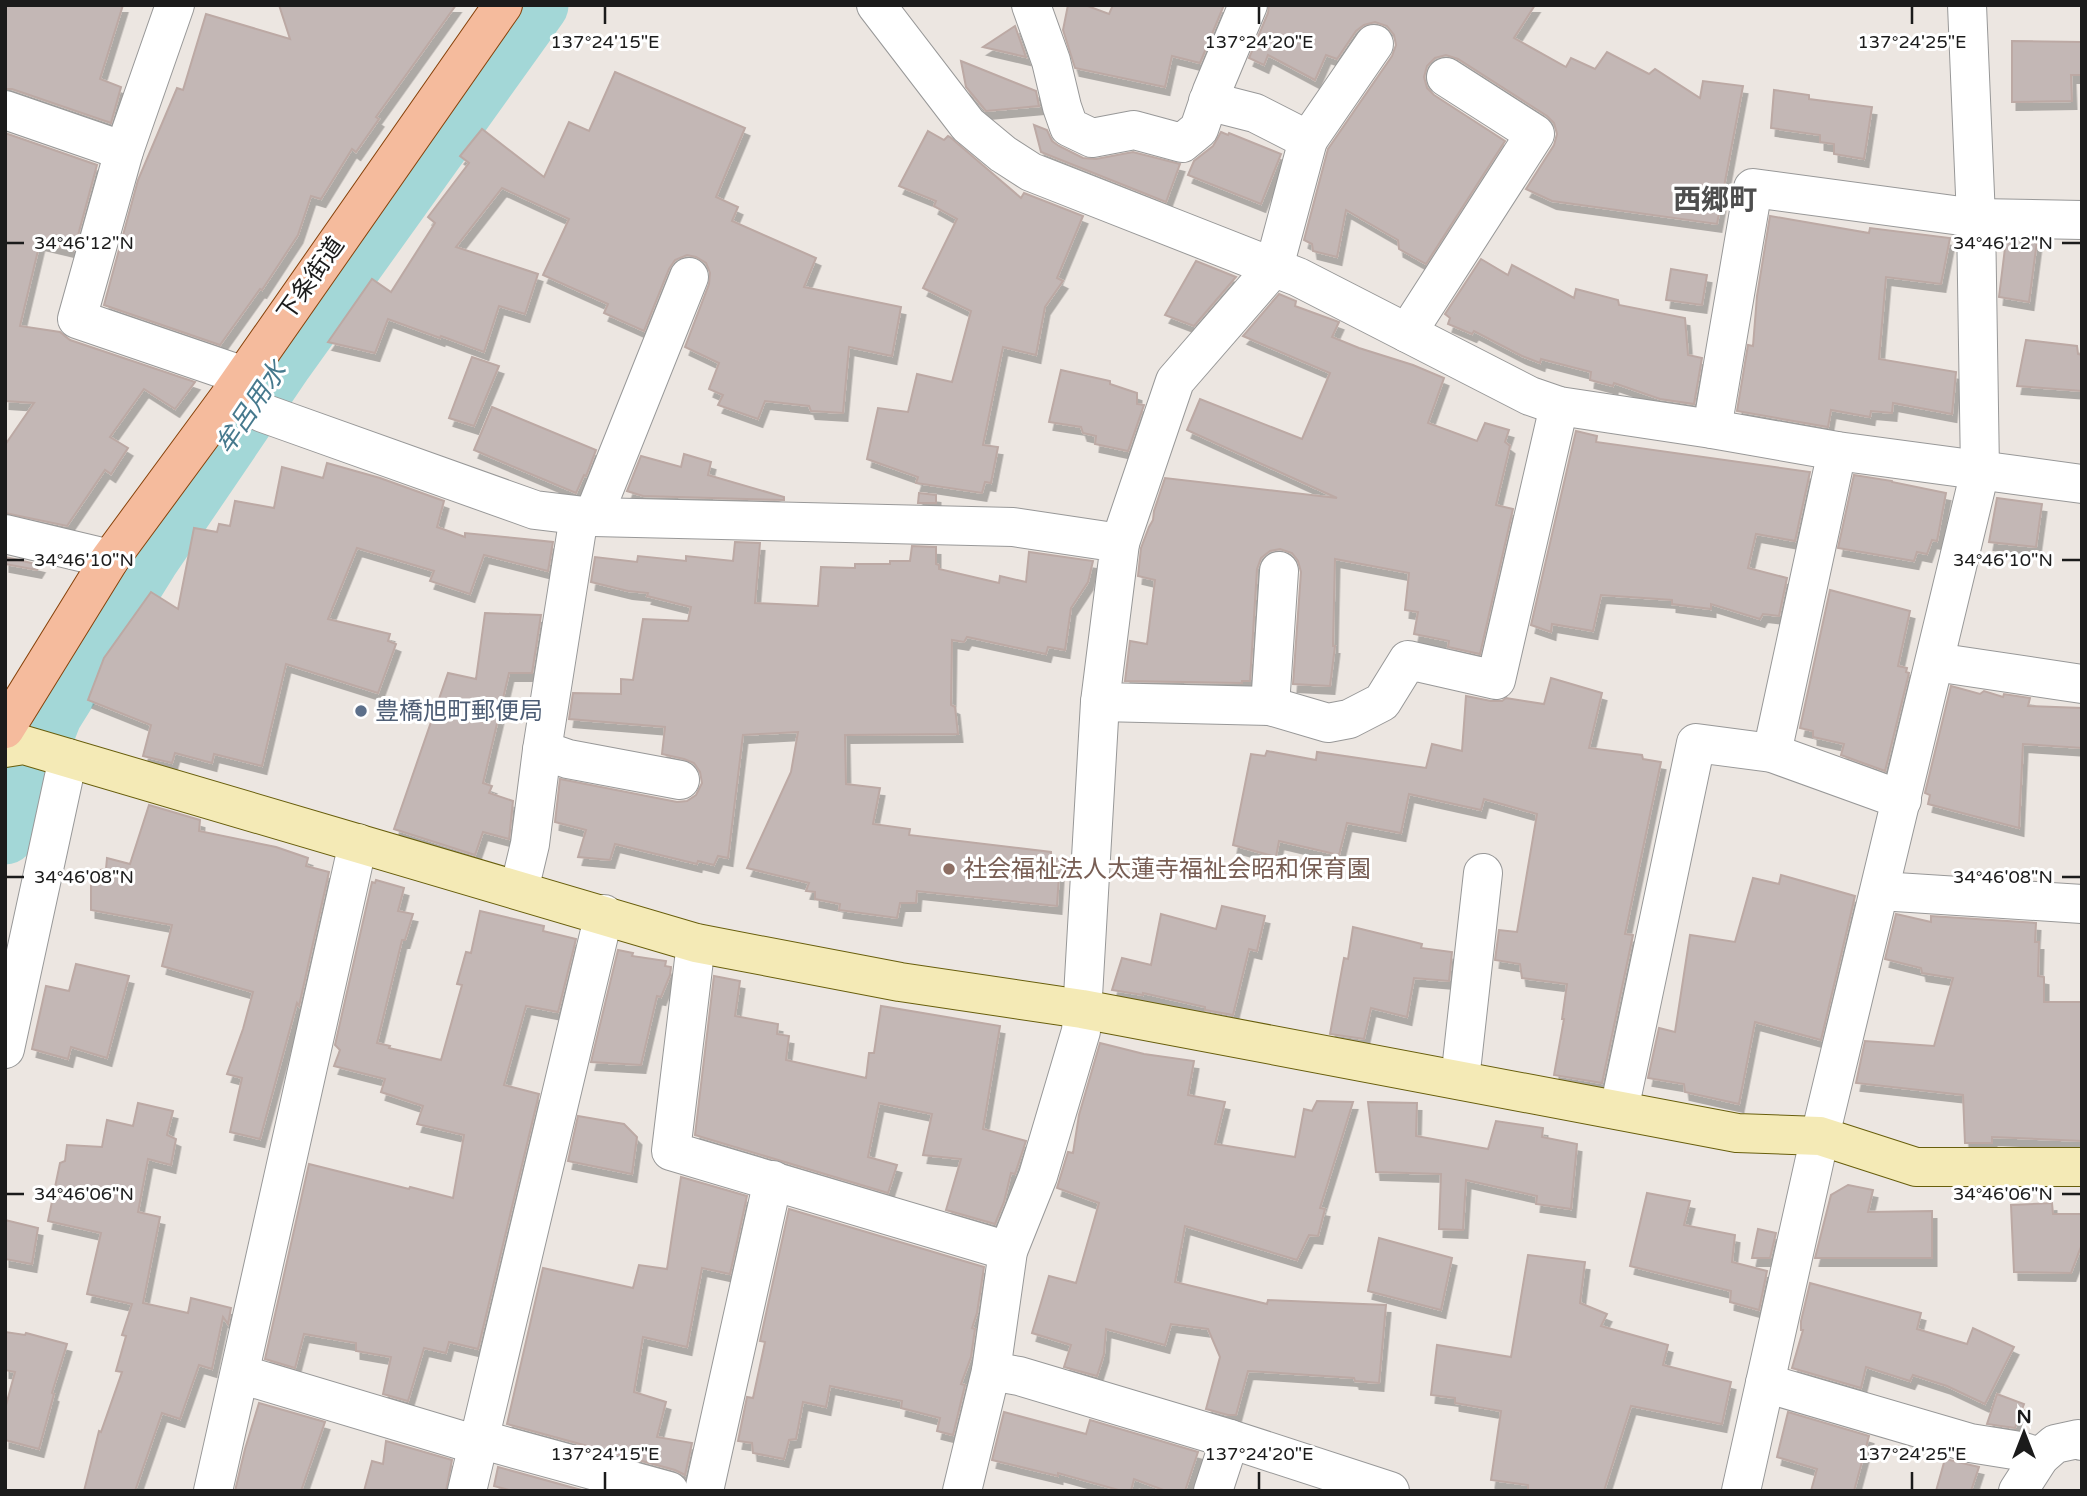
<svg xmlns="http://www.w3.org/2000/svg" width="2087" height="1496" viewBox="0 0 2087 1496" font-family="'Varela Round','Noto Sans JP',sans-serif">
  <defs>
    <filter id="shadow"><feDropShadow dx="4.5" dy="8" stdDeviation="0" flood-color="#0004"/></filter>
  </defs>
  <rect width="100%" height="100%" fill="#ece6e1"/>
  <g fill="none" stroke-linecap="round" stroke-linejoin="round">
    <polyline stroke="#a3d7d7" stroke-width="61" points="5,834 52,714 148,560 283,361 538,5"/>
  </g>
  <g fill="#c3b7b5" stroke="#bca9a4" stroke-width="2" filter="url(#shadow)">
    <polygon points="5,5 123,5 100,79 121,87 111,123 12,89 5,89"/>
    <polygon points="279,5 456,5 376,117 379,119 356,152 352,149 321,199 311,196 298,235 262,290 260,289 220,345 104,305 138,180 177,88 183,90 206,14 290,39"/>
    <polygon points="1068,5 1085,5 1109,14 1113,5 1224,5 1200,63 1172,56 1165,87 1075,68 1063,30"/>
    <polygon points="1269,5 1535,5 1514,38 1566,67 1571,58 1595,69 1607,52 1649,74 1655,69 1700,98 1703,81 1743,86 1717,224 1552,201 1526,189 1554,145 1557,134 1554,123 1547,116 1458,59 1446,55 1435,58 1427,66 1424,77 1427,88 1434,95 1505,141 1426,264 1399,249 1398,240 1346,210 1337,257 1313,251 1312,244 1304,240 1328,149 1392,56 1396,45 1394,35 1387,26 1375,22 1364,25 1356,31 1337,59 1326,55 1315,80 1268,55 1264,65 1249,58 1268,13"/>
    <polygon points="1015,26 1026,57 983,47"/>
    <polygon points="2012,41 2082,42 2082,75 2071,75 2072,101 2012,102"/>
    <polygon points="961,61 1036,91 1039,106 986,111 966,87"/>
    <polygon points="615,72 745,128 716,197 738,207 732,221 816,258 804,287 901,307 892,356 849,347 843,413 811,411 809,406 765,401 758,419 718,405 723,395 709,389 719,363 685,347 709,284 710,273 706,263 696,257 687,255 675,260 669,269 644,331 604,313 608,304 543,275 569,219 502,188 456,247 538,274 525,314 499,306 484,352 441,336 440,338 388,319 375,353 328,342 372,279 391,292 435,223 428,217 469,163 460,156 482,129 544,177 569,122 589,131"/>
    <polygon points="1774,90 1809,95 1809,99 1872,107 1864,159 1834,154 1834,144 1820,142 1820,135 1771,128"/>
    <polygon points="1034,125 1047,130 1052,141 1059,146 1083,158 1096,159 1133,152 1180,164 1166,202 1041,152"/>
    <polygon points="928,131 944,140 948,136 950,137 1021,198 1024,193 1083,216 1057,278 1063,281 1045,307 1036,355 1003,347 983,445 998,447 991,483 985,482 982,493 916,483 918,477 867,459 878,408 908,412 917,374 952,382 971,311 923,288 957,219 934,206 936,201 899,186"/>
    <polygon points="1221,132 1228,135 1229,133 1281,154 1261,204 1188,175 1194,161 1213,146"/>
    <polygon points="5,133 97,165 74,250 40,242 20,326 60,332 70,340 195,382 175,409 144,389 110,437 128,448 111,474 105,470 67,526 5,513 5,445 34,403 5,401"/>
    <polygon points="1770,216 1869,233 1870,228 1950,238 1941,284 1886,277 1879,359 1956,372 1952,414 1893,403 1892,413 1871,411 1870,417 1831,410 1828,427 1737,411 1748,345 1753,346 1757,296"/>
    <polygon points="2006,240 2037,241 2029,302 1999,297"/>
    <polygon points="1481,259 1508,275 1512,265 1574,298 1576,289 1618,300 1619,305 1685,318 1688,355 1702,358 1694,404 1660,399 1614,383 1613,386 1590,380 1591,372 1541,359 1540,363 1522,356 1474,331 1472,334 1448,324 1450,318 1445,314"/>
    <polygon points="1196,261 1236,277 1194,326 1165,315"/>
    <polygon points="1671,269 1707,275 1702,305 1666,300"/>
    <polygon points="1279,294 1296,301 1295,306 1339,322 1332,337 1359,348 1413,365 1444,378 1428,423 1477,441 1485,423 1509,430 1505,442 1510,446 1496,505 1513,509 1480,654 1448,647 1449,641 1414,634 1418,612 1405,610 1409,573 1335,559 1333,646 1335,646 1330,686 1293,684 1301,572 1298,561 1292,553 1280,549 1270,551 1261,558 1257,569 1250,681 1242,681 1242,683 1125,681 1130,641 1147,644 1155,580 1138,576 1141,548 1149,527 1153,520 1154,511 1165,478 1337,498 1187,430 1200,399 1302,439 1330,373 1243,336"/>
    <polygon points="2026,340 2077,346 2078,354 2082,355 2082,391 2017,386"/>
    <polygon points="472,357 499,366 474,426 449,418"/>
    <polygon points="1061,370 1110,381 1110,384 1137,393 1137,404 1144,405 1128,451 1095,444 1096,436 1083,433 1081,427 1049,422"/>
    <polygon points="492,407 596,450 586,476 584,475 576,493 474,450"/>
    <polygon points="1576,431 1597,436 1596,442 1810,472 1795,541 1756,534 1748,568 1787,578 1779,616 1763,614 1760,619 1711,604 1711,609 1672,604 1672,600 1601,595 1593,631 1552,624 1551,632 1531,625"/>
    <polygon points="684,454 711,462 708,475 784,497 784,500 643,496 627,491 641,456 681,467"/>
    <polygon points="327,463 380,478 444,501 437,527 465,537 465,533 553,542 548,571 484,555 470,594 430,581 434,571 357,548 328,619 390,634 388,641 396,644 378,693 286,664 262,766 214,754 212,763 175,753 172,763 143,756 151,725 88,700 104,658 151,592 178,609 194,528 217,532 219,524 230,526 235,501 274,508 282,467 323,478"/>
    <polygon points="1854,475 1892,481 1892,482 1946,493 1937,541 1932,540 1927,554 1917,552 1914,561 1838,548"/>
    <polygon points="919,493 936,495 936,503 918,503"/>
    <polygon points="1997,498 2042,504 2036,547 1989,542"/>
    <polygon points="735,542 760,543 755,603 818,606 821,567 855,568 855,564 890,564 890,561 910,561 912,546 936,547 936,564 939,565 939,569 999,583 1000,576 1026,582 1029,552 1093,561 1088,582 1071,608 1065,650 1048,647 1046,654 967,637 964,642 952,640 951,705 955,707 958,734 845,735 846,784 880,788 873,824 910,829 909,835 1051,852 1051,858 1060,859 1057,906 917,891 916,903 900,903 897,918 839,910 840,904 815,899 815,892 806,891 809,883 747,868 791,772 798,732 743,735 728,858 718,856 714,865 698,861 697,864 615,844 610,860 578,857 586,830 555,822 560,779 677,802 687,801 696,795 702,783 700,772 694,763 684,759 662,754 665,727 569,719 573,693 621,694 621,679 633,680 643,619 688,621 691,607 647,596 648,593 628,591 591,582 595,557 637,562 638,556 686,561 686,556 733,561"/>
    <polygon points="5,557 40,565 37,570 5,564"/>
    <polygon points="1830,590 1910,611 1898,666 1907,668 1906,672 1909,673 1885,771 1841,755 1844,744 1813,737 1813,731 1800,728"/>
    <polygon points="485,613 541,615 532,673 509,673 483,783 492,786 489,793 513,801 509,839 483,832 475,855 394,829 448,673 476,679"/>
    <polygon points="1551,678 1602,693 1589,748 1642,755 1643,759 1661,762 1625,934 1633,935 1602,1083 1554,1075 1564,1019 1562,1019 1567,984 1522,978 1520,964 1495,960 1499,930 1517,932 1537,814 1484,799 1481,810 1409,794 1401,833 1347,823 1339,855 1279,841 1276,857 1233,845 1251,754 1265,756 1267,751 1316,760 1317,752 1426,768 1432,744 1462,751 1466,696 1491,701 1502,701 1506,698 1544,704"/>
    <polygon points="1951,686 1980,694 1984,691 2003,697 2004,694 2030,698 2028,706 2082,708 2082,748 2023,744 2019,828 1928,804 1930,795 1925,793"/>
    <polygon points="149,805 200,820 199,831 276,847 308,858 306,866 329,872 299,1006 297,1003 260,1139 230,1132 242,1078 227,1074 243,1029 253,992 162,966 172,925 91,910 91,884 95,871 106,869 107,858 130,864"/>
    <polygon points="1781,875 1855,896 1821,1040 1755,1022 1739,1104 1685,1092 1684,1084 1648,1078 1659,1028 1675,1032 1690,935 1735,942 1753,878 1779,884"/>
    <polygon points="376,880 404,888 398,911 413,914 405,940 402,940 377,1043 390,1046 389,1048 441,1060 462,985 457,984 466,952 471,953 480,911 544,926 543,931 576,939 558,1012 526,1006 504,1085 539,1094 478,1349 449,1342 446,1353 424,1348 408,1401 383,1394 391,1357 356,1351 356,1343 304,1334 295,1368 265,1359 309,1164 409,1189 410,1187 453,1198 464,1135 417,1124 423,1106 381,1092 385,1079 334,1066 340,1050 335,1045 372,882 375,883"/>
    <polygon points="1222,906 1265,916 1257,951 1249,949 1233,1015 1205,1010 1205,1007 1143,993 1143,995 1112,990 1122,958 1151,965 1161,914 1216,929"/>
    <polygon points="1896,914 1931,922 1931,916 2036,923 2035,942 2039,942 2038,976 2044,977 2044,1002 2082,1002 2082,1141 1992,1137 1992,1143 1965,1143 1963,1095 1856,1083 1865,1041 1934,1046 1953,978 1922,973 1921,968 1885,959"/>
    <polygon points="1353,927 1422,944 1421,948 1452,952 1449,981 1414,978 1407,1017 1371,1008 1364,1039 1330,1034 1344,958 1348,959"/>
    <polygon points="618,950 633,953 632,956 666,961 665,966 671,967 670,975 661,997 657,996 641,1065 591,1062"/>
    <polygon points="76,964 129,976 107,1058 71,1047 68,1059 32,1049 46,986 69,991"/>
    <polygon points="714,976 740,981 735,1016 778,1024 777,1034 789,1036 786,1060 866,1078 869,1053 874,1053 881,1006 1000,1026 983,1129 1026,1141 1015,1174 1011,1173 1004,1202 995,1224 946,1210 961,1159 923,1155 932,1114 879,1103 868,1157 897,1165 888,1193 695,1135"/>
    <polygon points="1100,1043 1144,1054 1194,1061 1188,1095 1225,1102 1215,1144 1295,1157 1304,1109 1312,1111 1317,1101 1353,1102 1320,1208 1325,1209 1318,1236 1309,1235 1297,1260 1185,1226 1175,1282 1267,1304 1268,1300 1386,1305 1379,1383 1355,1381 1354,1378 1248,1371 1236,1415 1228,1415 1206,1409 1220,1357 1208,1329 1171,1324 1165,1345 1106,1329 1104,1354 1097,1376 1064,1367 1071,1345 1032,1333 1049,1276 1076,1283 1099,1203 1057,1188 1068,1152 1073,1153 1079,1115"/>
    <polygon points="1368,1102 1417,1103 1416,1136 1488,1149 1496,1121 1543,1128 1542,1137 1577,1144 1571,1209 1536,1204 1537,1196 1466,1180 1463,1230 1439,1229 1441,1174 1376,1172"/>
    <polygon points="138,1103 173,1111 167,1135 176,1139 171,1165 148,1159 138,1212 160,1217 143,1303 188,1313 191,1298 231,1308 228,1324 223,1317 212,1369 199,1365 180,1419 162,1413 135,1491 84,1491 99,1431 101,1432 122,1372 116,1371 126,1336 122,1335 132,1304 87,1294 101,1233 48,1221 60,1163 65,1161 67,1145 102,1147 107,1120 133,1126"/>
    <polygon points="578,1116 624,1124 637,1137 632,1174 568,1161"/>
    <polygon points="681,1177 747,1196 730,1274 702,1268 687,1347 643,1337 634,1392 666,1402 657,1437 692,1443 685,1475 675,1470 507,1424 543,1268 633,1288 639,1265 667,1269"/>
    <polygon points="1848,1185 1873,1190 1868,1212 1932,1211 1932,1258 1815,1258 1831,1195"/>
    <polygon points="1647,1193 1690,1201 1684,1225 1735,1235 1732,1262 1767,1271 1759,1310 1730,1302 1731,1291 1630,1266"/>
    <polygon points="2052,1203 2053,1214 2082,1214 2082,1244 2071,1273 2014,1272 2011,1205"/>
    <polygon points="789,1209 984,1267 977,1313 972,1328 975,1329 971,1357 961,1384 965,1385 953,1435 937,1431 940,1418 901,1408 902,1401 830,1386 826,1407 803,1402 796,1439 789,1440 784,1459 753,1453 752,1443 738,1441 747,1397 753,1398 765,1342 760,1341"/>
    <polygon points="5,1220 38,1228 32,1264 5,1259"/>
    <polygon points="1758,1229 1776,1233 1770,1258 1752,1258"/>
    <polygon points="1379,1238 1452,1258 1441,1310 1368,1291"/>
    <polygon points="1528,1255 1585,1262 1580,1303 1607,1314 1601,1326 1668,1345 1663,1365 1731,1382 1722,1424 1631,1406 1604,1491 1528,1491 1528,1485 1491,1480 1501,1411 1455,1403 1455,1398 1431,1395 1437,1345 1511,1357"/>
    <polygon points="1810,1283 1921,1313 1917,1329 1967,1344 1973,1328 2014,1347 1985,1404 1947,1386 1913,1375 1910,1381 1866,1367 1861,1388 1792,1368 1803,1330 1801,1330 1801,1321"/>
    <polygon points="5,1332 25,1335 26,1333 67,1344 52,1393 54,1394 39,1449 5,1440 5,1409 15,1372 5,1370"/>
    <polygon points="1997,1394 2024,1404 2015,1428 1987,1424"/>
    <polygon points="259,1403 325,1422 301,1491 235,1491 245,1449"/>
    <polygon points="1004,1412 1086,1434 1090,1420 1198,1452 1185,1491 1166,1491 1134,1479 1131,1491 1122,1491 1058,1473 1058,1476 992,1460"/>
    <polygon points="1788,1412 1869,1436 1854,1491 1811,1491 1817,1469 1777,1457"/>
    <polygon points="386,1441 452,1460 446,1491 364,1491 372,1461 383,1464"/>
    <polygon points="1945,1459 1979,1467 1971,1491 1936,1491"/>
    <polygon points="498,1467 585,1491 513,1491 494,1486"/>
  </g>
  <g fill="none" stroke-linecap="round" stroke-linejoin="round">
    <defs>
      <g id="street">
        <polyline points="175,5 124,151 77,319 244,376"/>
        <polyline points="876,5 968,125 1003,154 1031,172 1298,277 1530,396 1559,406 1712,429 1837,451 2082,484"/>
        <polyline points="1031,5 1051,61 1062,107 1069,127 1092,138 1134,130 1182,143 1199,129 1212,91 1248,5"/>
        <polyline points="5,110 124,151"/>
        <polyline points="1308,140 1374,44"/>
        <polyline points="1407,333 1535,134 1446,77"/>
        <polyline points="230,396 263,413 535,510 593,517 1013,527 1120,543 1100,702 1081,1031 1038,1176 1008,1251 991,1371 962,1491"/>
        <polyline points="1712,429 1753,188 1976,218 2082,220"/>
        <polyline points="593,517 689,277"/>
        <polyline points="5,534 110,559"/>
        <polyline points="1120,543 1175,381 1274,267 1308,140 1255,113 1208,101"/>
        <polyline points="1935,662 2082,684"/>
        <polyline points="1100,702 1270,706 1328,723 1349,719 1382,702 1408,660 1496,680 1559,406"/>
        <polyline points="1270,706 1279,571"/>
        <polyline points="542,750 568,759 680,780"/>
        <polyline points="1772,753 1837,451"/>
        <polyline points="519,890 530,844 542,750 579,516"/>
        <polyline points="1880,891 2082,904"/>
        <polyline points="696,943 671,1151 1008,1251"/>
        <polyline points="5,1049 68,758"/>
        <polyline points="1460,1080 1483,873"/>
        <polyline points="1619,1110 1696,743 1772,753 1902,800"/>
        <polyline points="991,1371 1019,1376 1230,1439 1390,1491"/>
        <polyline points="240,1374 477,1445"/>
        <polyline points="1765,1383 1970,1443 2020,1451 2040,1457"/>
        <polyline points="479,1439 669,1491"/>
        <polyline points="213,1491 358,843"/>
        <polyline points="467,1491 604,914"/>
        <polyline points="704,1491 773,1180"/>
        <polyline points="1213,1491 1230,1439"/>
        <polyline points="1741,1491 1820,1136 1980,471 1976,218 1967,5"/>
        <polyline points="2018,1491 2040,1457 2055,1444 2078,1439 2082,1441"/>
      </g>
      <polyline id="secondary" points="5,748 24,745 696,943 900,982 1082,1009 1737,1133 1820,1136 1916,1167 2082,1167"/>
      <polyline id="primary" points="5,729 110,559 230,396 503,5"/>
    </defs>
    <use href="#street" stroke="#989898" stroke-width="40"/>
    <use href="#secondary" stroke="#685e0c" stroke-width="40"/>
    <use href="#primary" stroke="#87420a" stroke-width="40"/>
    <use href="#street" stroke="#fff" stroke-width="38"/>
    <use href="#secondary" stroke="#f4eab6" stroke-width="38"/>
    <use href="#primary" stroke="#f5bb9d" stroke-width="38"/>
  </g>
  <path fill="none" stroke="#1b1b1b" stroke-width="2.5" d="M 605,7 L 605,24M 1259,7 L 1259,24M 1912,7 L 1912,24M 7,243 L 24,243M 2062,243 L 2080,243M 7,560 L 24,560M 2062,560 L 2080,560M 7,877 L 24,877M 2062,877 L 2080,877M 7,1194 L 24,1194M 2062,1194 L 2080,1194M 605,1472 L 605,1489M 1259,1472 L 1259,1489M 1912,1472 L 1912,1489"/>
  <circle fill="#5c6f8a" stroke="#fff" stroke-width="2.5" cx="361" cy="711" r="7"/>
  <circle fill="#8d6e63" stroke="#fff" stroke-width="2.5" cx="949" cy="869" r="7"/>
  <g text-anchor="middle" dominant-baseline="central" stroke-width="6" stroke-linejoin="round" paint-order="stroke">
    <g font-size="24" fill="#1b1b1b" stroke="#fff">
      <text transform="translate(311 279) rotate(-55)">下条街道</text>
    </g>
    <g font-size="24" fill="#4e5e75" stroke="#fff" text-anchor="start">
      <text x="375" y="711">豊橋旭町郵便局</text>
    </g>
    <g font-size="24" fill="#785e54" stroke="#fff" text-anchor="start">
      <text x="963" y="869">社会福祉法人太蓮寺福祉会昭和保育園</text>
    </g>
    <g font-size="26" font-style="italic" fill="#46798d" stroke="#fff">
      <text transform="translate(251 408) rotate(-56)">牟呂用水</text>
    </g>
    <g font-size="28" font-weight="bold" fill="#4e4e4e" stroke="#fff">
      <text x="1715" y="200">西郷町</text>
    </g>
  </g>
  <g font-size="18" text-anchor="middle" fill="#1b1b1b" stroke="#fff" stroke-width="6" stroke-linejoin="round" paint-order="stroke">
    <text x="605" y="48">137°24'15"E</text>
    <text x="1259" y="48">137°24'20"E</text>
    <text x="1912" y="48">137°24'25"E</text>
    <text x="84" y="249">34°46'12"N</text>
    <text x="2003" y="249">34°46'12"N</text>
    <text x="84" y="566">34°46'10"N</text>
    <text x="2003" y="566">34°46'10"N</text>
    <text x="84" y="883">34°46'08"N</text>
    <text x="2003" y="883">34°46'08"N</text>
    <text x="84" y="1200">34°46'06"N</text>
    <text x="2003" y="1200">34°46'06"N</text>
    <text x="605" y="1460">137°24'15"E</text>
    <text x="1259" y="1460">137°24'20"E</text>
    <text x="1912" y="1460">137°24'25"E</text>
  </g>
  <rect width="2087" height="1496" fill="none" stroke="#1b1b1b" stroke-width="14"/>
  <g transform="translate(2024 1433)" stroke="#ffffff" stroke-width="5" paint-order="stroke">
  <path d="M0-5L12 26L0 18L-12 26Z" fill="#1b1b1b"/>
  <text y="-10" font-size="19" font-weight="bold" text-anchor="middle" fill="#1b1b1b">N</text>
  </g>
</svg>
